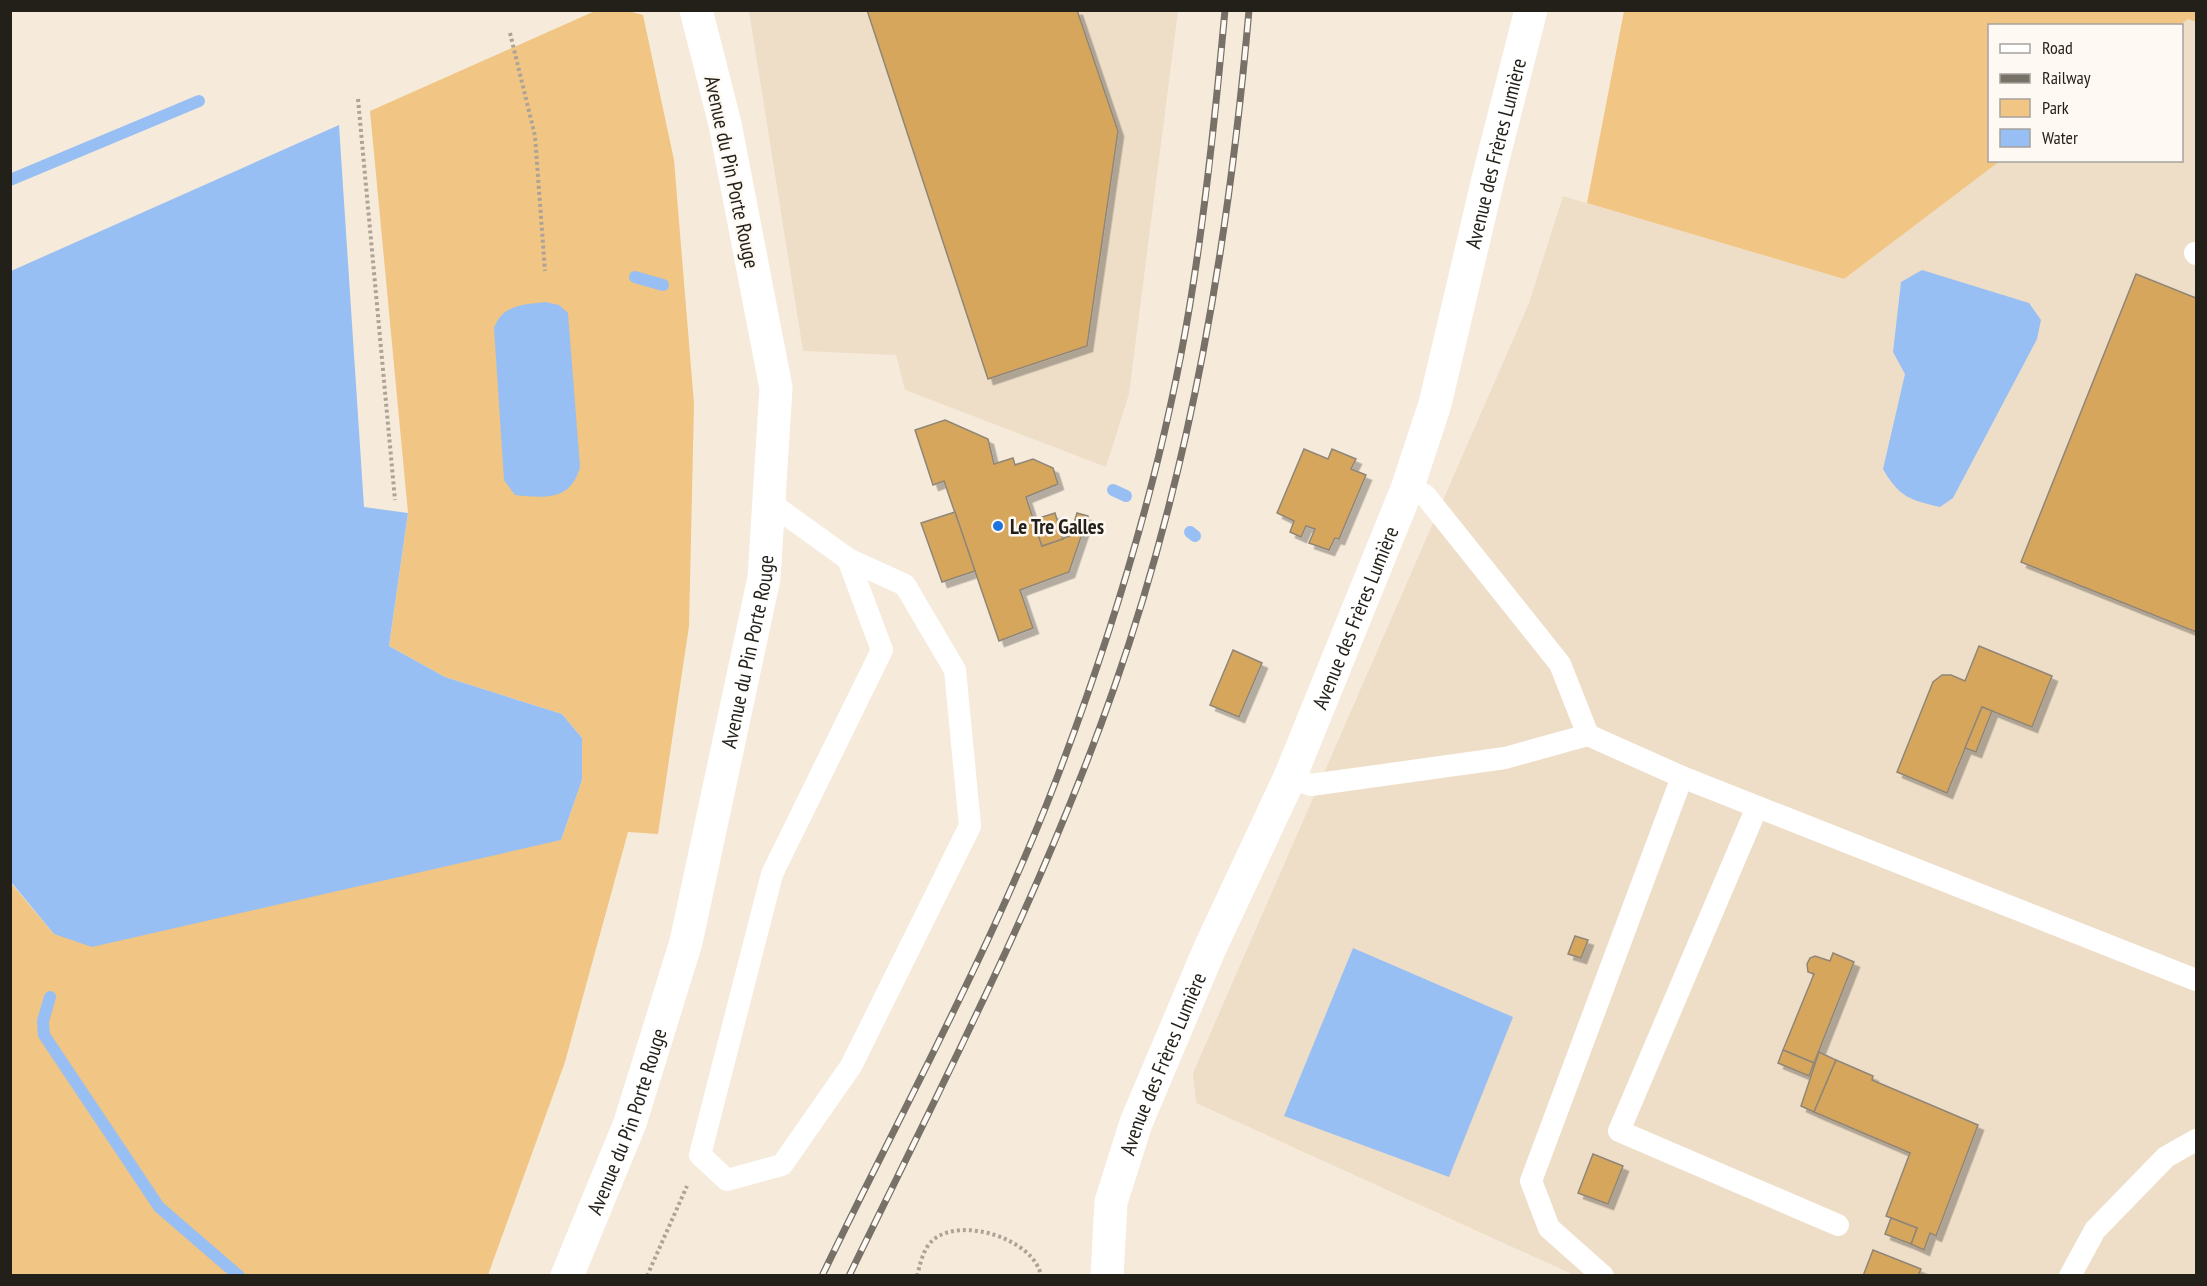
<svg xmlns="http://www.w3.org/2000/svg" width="2207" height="1286" viewBox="0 0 2207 1286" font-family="'PT Sans Narrow',sans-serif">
  <defs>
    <filter id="shadow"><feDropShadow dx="5.5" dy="5.5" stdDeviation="0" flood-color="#0004"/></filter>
  </defs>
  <rect width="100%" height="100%" fill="#f6ebdb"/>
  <g fill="#eedec8">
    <polygon points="749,11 1178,11 1129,394 1106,467 905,390 896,355 803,351"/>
    <polygon points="2188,19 2196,22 2196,1275 1574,1275 1196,1103 1193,1073 1529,303 1563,196 1844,279 2000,161 2182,160 2182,26 2179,25"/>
  </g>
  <g fill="#f1c584">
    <polygon points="595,11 628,11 643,15 674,160 694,404 689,626 658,834 628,832 565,1062 488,1275 11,1275 10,882 54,934 561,840 582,780 582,738 562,714 445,677 389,646 408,513 370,111"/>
    <polygon points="1624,11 2196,10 2196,22 2188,19 2179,26 1990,26 1990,160 2000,161 1844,279 1587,203"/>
  </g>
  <g fill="#98bff3">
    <polygon points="339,125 364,507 408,513 389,646 445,677 562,714 582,738 582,780 561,840 92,947 54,934 11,882 11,271"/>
    <path d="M 1922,270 L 2029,303 L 2041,320 L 2037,339 L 1953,498 L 1940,507 C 1910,500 1899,497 1883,469 L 1905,374 L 1893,352 L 1901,282 Z"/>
    <path d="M 545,302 L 559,305 L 568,313 L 580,467 C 571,501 545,498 515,495 L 504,480 L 494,328 C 503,304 523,305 545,302 Z"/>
    <polygon points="1353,948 1513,1017 1449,1177 1284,1116"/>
  </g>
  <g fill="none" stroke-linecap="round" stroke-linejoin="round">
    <g stroke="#98bff3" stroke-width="12">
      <polyline points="10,180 199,101"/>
      <polyline points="635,277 663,285"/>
      <polyline points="1113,490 1126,496"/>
      <polyline points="1190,532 1195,536"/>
      <polyline points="50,997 43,1021 44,1035 159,1207 239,1276"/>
    </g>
  </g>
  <g fill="#d6a65d" stroke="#908678" stroke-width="1.5" filter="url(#shadow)">
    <polygon points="867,10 1077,10 1118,131 1087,346 988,379"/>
    <polygon points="2136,274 2196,298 2196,632 2021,562"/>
    <polygon points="945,420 988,439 994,464 1013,458 1015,465 1033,459 1053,468 1058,484 1026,497 1042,546 1070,536 1077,513 1088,516 1069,572 1020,590 1033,628 999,641 944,481 933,485 915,430"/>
    <polygon points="1304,449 1328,459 1332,449 1356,459 1351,469 1366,475 1339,539 1335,538 1329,550 1309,543 1315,529 1306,526 1301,537 1290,532 1294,521 1277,513"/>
    <polygon points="955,512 975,571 942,582 921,523"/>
    <polygon points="1055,513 1063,539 1042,546 1033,520"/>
    <polygon points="1979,646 2052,676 2032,727 1982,707 1947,793 1897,772 1933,682 1942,675 1951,675 1965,681"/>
    <polygon points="1233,650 1262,663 1239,717 1210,705"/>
    <polygon points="1982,707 1992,711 1976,752 1965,748"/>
    <polygon points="1575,936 1588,940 1581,958 1568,954"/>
    <polygon points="1833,953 1854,962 1814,1063 1783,1050 1814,974 1808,972 1807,964 1810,958 1815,956 1830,961"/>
    <polygon points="1783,1050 1814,1063 1809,1076 1778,1063"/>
    <polygon points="1819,1052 1836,1060 1814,1112 1801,1106"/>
    <polygon points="1836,1060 1873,1076 1872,1080 1978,1125 1936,1236 1930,1233 1924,1250 1911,1244 1917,1228 1886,1216 1910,1153 1814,1112"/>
    <polygon points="1593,1154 1623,1166 1608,1204 1578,1193"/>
    <polygon points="1891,1218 1917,1228 1911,1244 1885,1234"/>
    <polygon points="1873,1250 1921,1269 1918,1276 1863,1276"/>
  </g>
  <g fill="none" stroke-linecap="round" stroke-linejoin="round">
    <g stroke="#ada497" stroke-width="4" stroke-dasharray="3 3" stroke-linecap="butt">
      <polyline points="510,33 535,136 545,271"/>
      <polyline points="358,99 395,500"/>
      <polyline points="647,1276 687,1186"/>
      <path d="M 917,1276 C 920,1265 923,1249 932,1241 C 959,1215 1035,1239 1041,1276"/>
    </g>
    <g stroke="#fff" stroke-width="22">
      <polyline points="2195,253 2196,254"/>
      <polyline points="769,502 848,559 882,650 772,874 700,1155 727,1180 782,1165 851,1066 970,826 955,670 905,585 848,559"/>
      <polyline points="1588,735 1682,777 2196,980"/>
      <polyline points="1290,777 1311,785 1505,758 1588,735 1560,664 1425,495 1407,489"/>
      <polyline points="1757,807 1619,1131 1838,1225"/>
      <polyline points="1603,1276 1549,1228 1531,1181 1682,777"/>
      <polyline points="2070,1276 2095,1230 2166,1157 2196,1140"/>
    </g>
    <g stroke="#fff" stroke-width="33">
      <path id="s1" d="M 567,1276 L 630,1123 L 686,942 L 764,578 L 776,388 L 725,124 L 696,10"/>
      <path id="s2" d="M 1107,1276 L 1111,1202 L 1136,1123 L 1210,948 L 1290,777 L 1407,489 L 1435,404 L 1490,171 L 1531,10"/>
    </g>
    <defs>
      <g id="rail">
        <path d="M 822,1276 C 901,1112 990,952 1055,783 C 1114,629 1163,468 1190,304 C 1206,207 1216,109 1225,10"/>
        <path d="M 849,1276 C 943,1082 1043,891 1114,688 C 1191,469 1229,240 1249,10"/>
      </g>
    </defs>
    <use href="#rail" stroke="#777167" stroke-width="7"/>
    <use href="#rail" stroke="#fef9f3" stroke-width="4.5" stroke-dasharray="14" stroke-linecap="butt"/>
  </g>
  <circle fill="#1e74de" stroke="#fef9f3" stroke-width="2" cx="998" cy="526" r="6"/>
  <g text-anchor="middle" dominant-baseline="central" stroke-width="5" stroke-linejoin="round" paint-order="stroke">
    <g font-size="21" fill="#231f19" stroke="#fef9f3">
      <text stroke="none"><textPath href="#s2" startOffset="1194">Avenue des Frères Lumière</textPath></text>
      <text transform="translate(732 172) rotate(78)">Avenue du Pin Porte Rouge</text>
      <text stroke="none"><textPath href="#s2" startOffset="708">Avenue des Frères Lumière</textPath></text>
      <text stroke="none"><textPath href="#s1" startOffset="652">Avenue du Pin Porte Rouge</textPath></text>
      <text stroke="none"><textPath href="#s2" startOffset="222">Avenue des Frères Lumière</textPath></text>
      <text stroke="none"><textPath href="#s1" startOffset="166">Avenue du Pin Porte Rouge</textPath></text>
    </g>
    <g font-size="21" font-weight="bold" fill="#231f19" stroke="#fef9f3" text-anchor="start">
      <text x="1010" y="526">Le Tre Galles</text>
    </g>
  </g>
  <rect width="2207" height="1286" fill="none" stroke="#231f19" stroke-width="24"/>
  <rect x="1988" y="24" width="195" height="138" fill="#fef9f3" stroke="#a6a29c" stroke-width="1.5"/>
  <rect x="2000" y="44" width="30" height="9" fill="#ffffff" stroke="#a6a29c" stroke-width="1.5"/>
  <text x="2042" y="54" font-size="18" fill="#231f19">Road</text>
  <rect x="2000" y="74" width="30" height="9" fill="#777167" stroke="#a6a29c" stroke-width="1.5"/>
  <text x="2042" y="84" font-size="18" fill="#231f19">Railway</text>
  <rect x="2000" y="99" width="30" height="18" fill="#f1c584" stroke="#a6a29c" stroke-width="1.5"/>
  <text x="2042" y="114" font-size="18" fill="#231f19">Park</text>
  <rect x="2000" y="129" width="30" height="18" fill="#98bff3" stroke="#a6a29c" stroke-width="1.5"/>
  <text x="2042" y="144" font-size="18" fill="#231f19">Water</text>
</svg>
